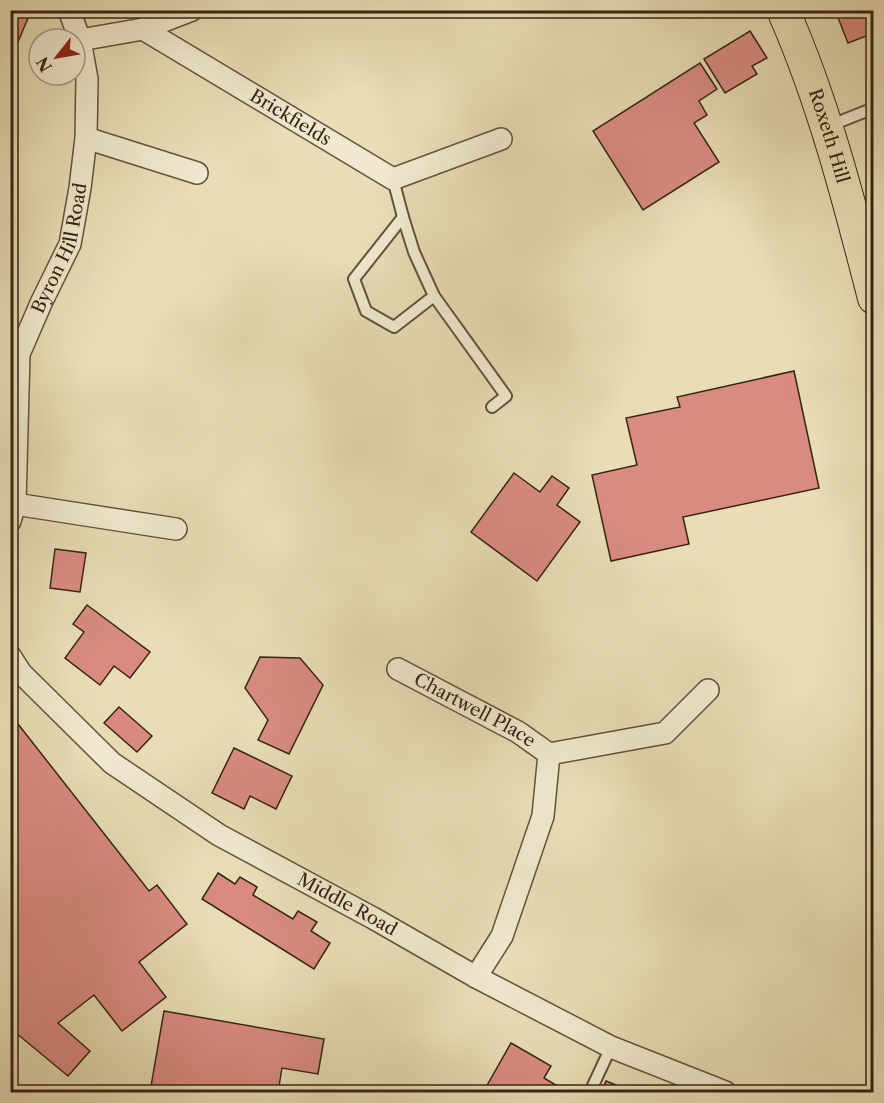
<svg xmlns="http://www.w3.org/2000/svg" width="884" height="1103" viewBox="0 0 884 1103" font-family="'Libre Caslon Text',serif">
  <rect width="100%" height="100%" fill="#e8ddb5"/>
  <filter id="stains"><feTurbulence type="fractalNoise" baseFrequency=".00333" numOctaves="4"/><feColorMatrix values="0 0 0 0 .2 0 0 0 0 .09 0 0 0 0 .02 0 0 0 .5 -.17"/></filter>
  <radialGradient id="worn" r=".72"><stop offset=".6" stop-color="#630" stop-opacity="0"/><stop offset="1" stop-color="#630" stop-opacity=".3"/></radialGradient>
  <g fill="#d98b82" stroke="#362512" stroke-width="1.5">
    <polygon points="10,10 31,11 10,61"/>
    <polygon points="835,10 874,10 874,33 848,43"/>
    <polygon points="750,31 767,58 752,66 757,74 725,93 704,59"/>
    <polygon points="700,63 717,89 699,101 707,115 694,123 719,162 643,210 593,131"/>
    <polygon points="794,371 819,488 683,517 689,544 611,561 592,475 637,465 626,418 680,407 677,397"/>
    <polygon points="514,473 540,492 552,476 569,488 557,505 580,522 537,581 471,532"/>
    <polygon points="55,549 86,553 80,592 50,588"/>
    <polygon points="87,605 150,652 130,678 114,666 100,685 65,658 84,632 73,624"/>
    <polygon points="260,657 300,658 323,685 289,754 258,740 268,720 245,688"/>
    <polygon points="119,707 152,736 137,752 104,723"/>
    <polygon points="18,724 149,891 157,885 187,924 139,962 166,997 122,1031 94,995 58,1023 90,1051 68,1076 10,1028 10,730"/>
    <polygon points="234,748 292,776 276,809 250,796 244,809 212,793"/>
    <polygon points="218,873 235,884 240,877 257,887 253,895 293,919 298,911 317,922 311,931 330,943 314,969 202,899"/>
    <polygon points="164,1011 324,1039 318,1074 282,1068 278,1092 150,1092"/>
    <polygon points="511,1043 551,1066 544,1078 564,1090 563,1092 491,1092 485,1089"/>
    <polygon points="606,1081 621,1087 619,1092 601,1092"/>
  </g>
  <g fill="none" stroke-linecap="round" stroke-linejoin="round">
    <defs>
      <g id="service">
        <polyline points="829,126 874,108"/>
        <polyline points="393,179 403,217 414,252 434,296 506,396 492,407"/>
        <polyline points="403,217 354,279 366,311 394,327 434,296"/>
        <polyline points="10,684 21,673"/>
        <polyline points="590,1092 611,1047"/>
      </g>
      <g id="minor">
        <polyline points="143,29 192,10"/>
        <path id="s1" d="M 80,40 L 143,29 L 393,179 L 501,139"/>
        <polyline points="86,138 197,173"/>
        <polyline points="15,504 176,529"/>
        <path id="s2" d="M 10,521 L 15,504 L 19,354 L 42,301 L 70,244 L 80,188 L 86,138 L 87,79 L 80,40 L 69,10"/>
        <path id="s3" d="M 10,656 L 21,673 L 112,763 L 219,835 L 373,918 L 476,977 L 611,1047 L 725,1092"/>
        <path id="s4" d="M 398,669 L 518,732 L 549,754 L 543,816 L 502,936 L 476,977"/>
        <polyline points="549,754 665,733 708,690"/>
      </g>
      <g id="primary">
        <path id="s5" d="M 783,10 C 824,103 849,201 874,298"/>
      </g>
    </defs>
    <use href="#service" stroke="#62533b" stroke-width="14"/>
    <use href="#minor" stroke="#62533b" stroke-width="24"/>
    <use href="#primary" stroke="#362512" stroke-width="34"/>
    <use href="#service" stroke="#f0e9cf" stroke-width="10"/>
    <use href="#minor" stroke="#f0e9cf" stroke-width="21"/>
    <use href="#primary" stroke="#e8ddb5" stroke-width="32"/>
  </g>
  <g text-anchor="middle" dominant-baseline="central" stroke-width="5" stroke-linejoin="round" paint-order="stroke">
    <g font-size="18" fill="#362512" stroke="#f0e9cf">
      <text stroke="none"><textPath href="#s1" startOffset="236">Brickfields</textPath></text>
      <text stroke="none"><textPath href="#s5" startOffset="134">Roxeth Hill</textPath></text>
      <text stroke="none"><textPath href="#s2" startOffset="282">Byron Hill Road</textPath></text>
      <text stroke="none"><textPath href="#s4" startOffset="87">Chartwell Place</textPath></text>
      <text stroke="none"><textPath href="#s3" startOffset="423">Middle Road</textPath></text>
    </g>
  </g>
  <rect width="884" height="1103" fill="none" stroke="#e8ddb5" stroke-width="36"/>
  <rect x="12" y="12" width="860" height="1079" fill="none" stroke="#362512" stroke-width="3"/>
  <rect x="18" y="18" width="848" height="1067" fill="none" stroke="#362512" stroke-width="1.5"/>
  <g transform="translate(57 57) rotate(239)"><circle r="28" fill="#f0e9cf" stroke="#a69b83" stroke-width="1.5"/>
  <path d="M0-4.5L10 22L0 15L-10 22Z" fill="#8f2418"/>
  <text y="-9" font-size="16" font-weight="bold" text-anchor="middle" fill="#362512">N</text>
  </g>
  <rect width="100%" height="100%" filter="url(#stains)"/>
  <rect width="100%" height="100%" fill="url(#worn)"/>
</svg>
